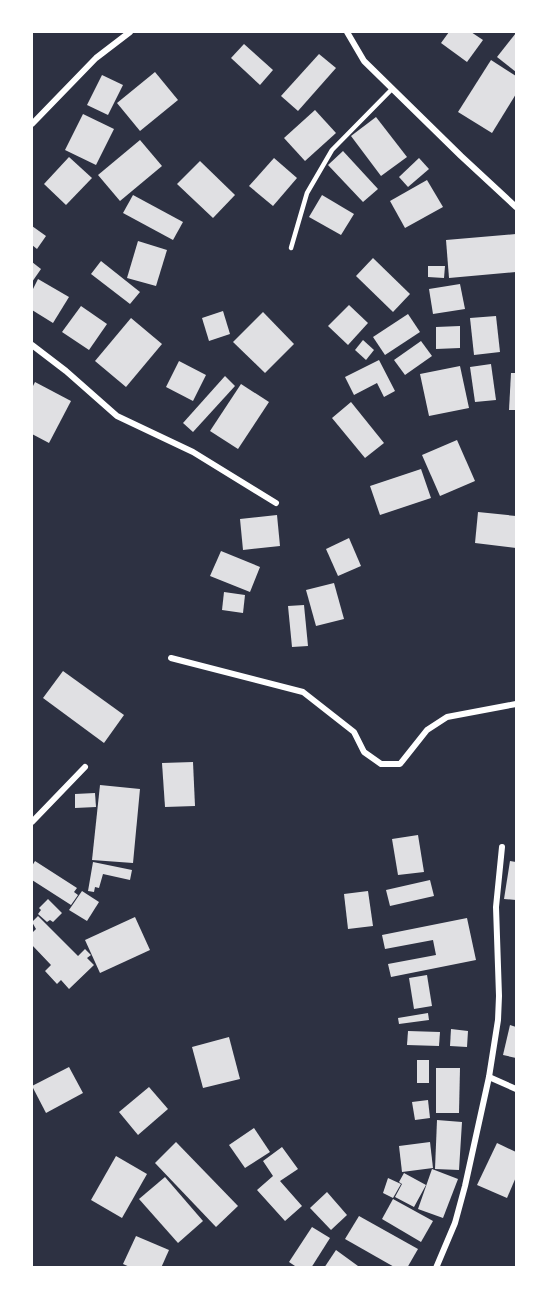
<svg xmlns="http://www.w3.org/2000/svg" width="548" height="1299" viewBox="0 0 548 1299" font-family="Overpass,sans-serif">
  <rect width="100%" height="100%" fill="#2d3142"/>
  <g fill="#e0e0e3">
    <polygon points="449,32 471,32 483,40 467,62 441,43"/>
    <polygon points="516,33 516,72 497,57"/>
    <polygon points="244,44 273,70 260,85 231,58"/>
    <polygon points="319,54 336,68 298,111 281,96"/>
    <polygon points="491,60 516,76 516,94 492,133 458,112"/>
    <polygon points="155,72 178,100 140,131 117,103"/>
    <polygon points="102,75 123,85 108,115 87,105"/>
    <polygon points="315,110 336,133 305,161 284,138"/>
    <polygon points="83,114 114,129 96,165 65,150"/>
    <polygon points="376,117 407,157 381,176 351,136"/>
    <polygon points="140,140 162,166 120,201 98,175"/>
    <polygon points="343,151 378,189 363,202 328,165"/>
    <polygon points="69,157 92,178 66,205 44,184"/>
    <polygon points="274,158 297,178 273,206 249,186"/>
    <polygon points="419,158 429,169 408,187 399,177"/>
    <polygon points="200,161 235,195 213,218 177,184"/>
    <polygon points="427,180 443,207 405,228 390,201"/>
    <polygon points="133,195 183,222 173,240 123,213"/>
    <polygon points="322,195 354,214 341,235 309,217"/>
    <polygon points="32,226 46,236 37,249 32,245"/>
    <polygon points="516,234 516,272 449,278 446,240"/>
    <polygon points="138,241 167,250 156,286 127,278"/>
    <polygon points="373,258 410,294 393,312 356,276"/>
    <polygon points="101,261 140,292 130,304 91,274"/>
    <polygon points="32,262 41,269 32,282"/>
    <polygon points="428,266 445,266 444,278 428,277"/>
    <polygon points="38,279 69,297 53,323 32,310 32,291"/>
    <polygon points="460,284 465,309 433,314 429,289"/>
    <polygon points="349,305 368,323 348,345 328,326"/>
    <polygon points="81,306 107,324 89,350 62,332"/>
    <polygon points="223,311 230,334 209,341 202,318"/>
    <polygon points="263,312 294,344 265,373 233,342"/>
    <polygon points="408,314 420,332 385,355 373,337"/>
    <polygon points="496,316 500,352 474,355 470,318"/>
    <polygon points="131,318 162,344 126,387 95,361"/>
    <polygon points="460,326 460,348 436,349 436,327"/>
    <polygon points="363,340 374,350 366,360 355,350"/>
    <polygon points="421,341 432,356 405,375 394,360"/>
    <polygon points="379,360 395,391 384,397 377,383 354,395 345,377"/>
    <polygon points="179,361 206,375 193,401 166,387"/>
    <polygon points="491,364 496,400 475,402 470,367"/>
    <polygon points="460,366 469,408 429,416 420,374"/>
    <polygon points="511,373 516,373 516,410 509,410"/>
    <polygon points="225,376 235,386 193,432 183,423"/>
    <polygon points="35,382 71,401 49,443 32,434 32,388"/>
    <polygon points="241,384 269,402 238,449 210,431"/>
    <polygon points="351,402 384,443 365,458 332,418"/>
    <polygon points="457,440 475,481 440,496 422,455"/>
    <polygon points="421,469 431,498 380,515 370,486"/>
    <polygon points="478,512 516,516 516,548 475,543"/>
    <polygon points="277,515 280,546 243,550 240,519"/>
    <polygon points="349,538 361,566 338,576 326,549"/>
    <polygon points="221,551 260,567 250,592 210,576"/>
    <polygon points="334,583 344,619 316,626 306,590"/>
    <polygon points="224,592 245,595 243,613 222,610"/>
    <polygon points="304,605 308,646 292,647 288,606"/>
    <polygon points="63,671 124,715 104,743 43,698"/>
    <polygon points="193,762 195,806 165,807 162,763"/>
    <polygon points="100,785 140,789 133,863 92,860"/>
    <polygon points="95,793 96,807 75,808 75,794"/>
    <polygon points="418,835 424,872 398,875 392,839"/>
    <polygon points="35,861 77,888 74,892 78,895 71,905 32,880 32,866"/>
    <polygon points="510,861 516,862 516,900 504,899"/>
    <polygon points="93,862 132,870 130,880 103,874 99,888 95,887 94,892 88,891"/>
    <polygon points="430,880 434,896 390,906 386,890"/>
    <polygon points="82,891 99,902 87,921 69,910"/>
    <polygon points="368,891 373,926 348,929 344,894"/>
    <polygon points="48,899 62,913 53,922 50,920 47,922 38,914 41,910 39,908"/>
    <polygon points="38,916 78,956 85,949 91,955 87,958 94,965 69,989 61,980 57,984 45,971 51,965 32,945 32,933 36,929 32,922"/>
    <polygon points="135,917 150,950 100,973 85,940"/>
    <polygon points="467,918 476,960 391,977 388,964 436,955 433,940 385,949 382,935"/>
    <polygon points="427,975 432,1006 414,1009 409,978"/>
    <polygon points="428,1013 429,1020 399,1024 398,1018"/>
    <polygon points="510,1025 516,1027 516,1058 503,1055"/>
    <polygon points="451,1029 468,1031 467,1047 450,1046"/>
    <polygon points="408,1031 440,1032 439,1046 407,1045"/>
    <polygon points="229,1037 240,1079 203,1088 192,1047"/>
    <rect x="417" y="1060" width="12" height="23"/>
    <polygon points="69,1067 83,1093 46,1113 32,1086"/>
    <polygon points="436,1068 460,1068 459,1113 436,1113"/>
    <polygon points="149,1087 168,1109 138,1135 119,1112"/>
    <polygon points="428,1100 430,1118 415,1120 412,1102"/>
    <polygon points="437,1120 462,1122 459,1170 435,1169"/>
    <polygon points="254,1128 270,1152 245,1168 229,1145"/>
    <polygon points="176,1142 238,1206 216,1227 155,1163"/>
    <polygon points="430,1142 433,1168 402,1172 399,1146"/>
    <polygon points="497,1143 516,1152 516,1177 507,1198 477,1185"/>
    <polygon points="282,1147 298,1169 280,1181 302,1206 285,1221 257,1190 273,1176 263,1161"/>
    <polygon points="116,1156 147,1174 122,1218 91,1200"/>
    <polygon points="432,1169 458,1179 443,1218 418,1209"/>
    <polygon points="404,1173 426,1185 414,1207 395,1197 402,1184 399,1182"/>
    <polygon points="165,1177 203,1221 178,1243 139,1199"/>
    <polygon points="388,1178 401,1184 393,1198 383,1193"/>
    <polygon points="327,1192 347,1215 331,1230 310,1208"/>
    <polygon points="393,1199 433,1221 421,1242 382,1219"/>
    <polygon points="359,1216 418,1249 407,1268 396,1268 345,1239"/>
    <polygon points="312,1227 330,1238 311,1268 298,1268 289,1262"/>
    <polygon points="136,1236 169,1250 161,1268 132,1268 123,1264"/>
    <polygon points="336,1250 358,1266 357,1268 324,1268"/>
  </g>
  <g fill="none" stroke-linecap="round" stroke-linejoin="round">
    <polyline stroke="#fff" stroke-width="4.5" points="291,248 307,193 332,150 392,89"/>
    <g stroke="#fff" stroke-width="6">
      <polyline points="347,32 364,61 461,156 516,207"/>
      <polyline points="32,124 96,58 130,32"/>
      <polyline points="32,345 66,371 117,416 193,452 276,503"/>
      <polyline points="171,658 303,692 354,732 364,752 381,764 400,764 427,730 447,717 516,704"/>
      <polyline points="32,822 85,767"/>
      <polyline points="489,1077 516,1089"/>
      <polyline points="436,1268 455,1223 465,1186 489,1077 498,1020 499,996 496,907 502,847"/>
    </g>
  </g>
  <rect width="548" height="1299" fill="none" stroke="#ffffff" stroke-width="66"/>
</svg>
